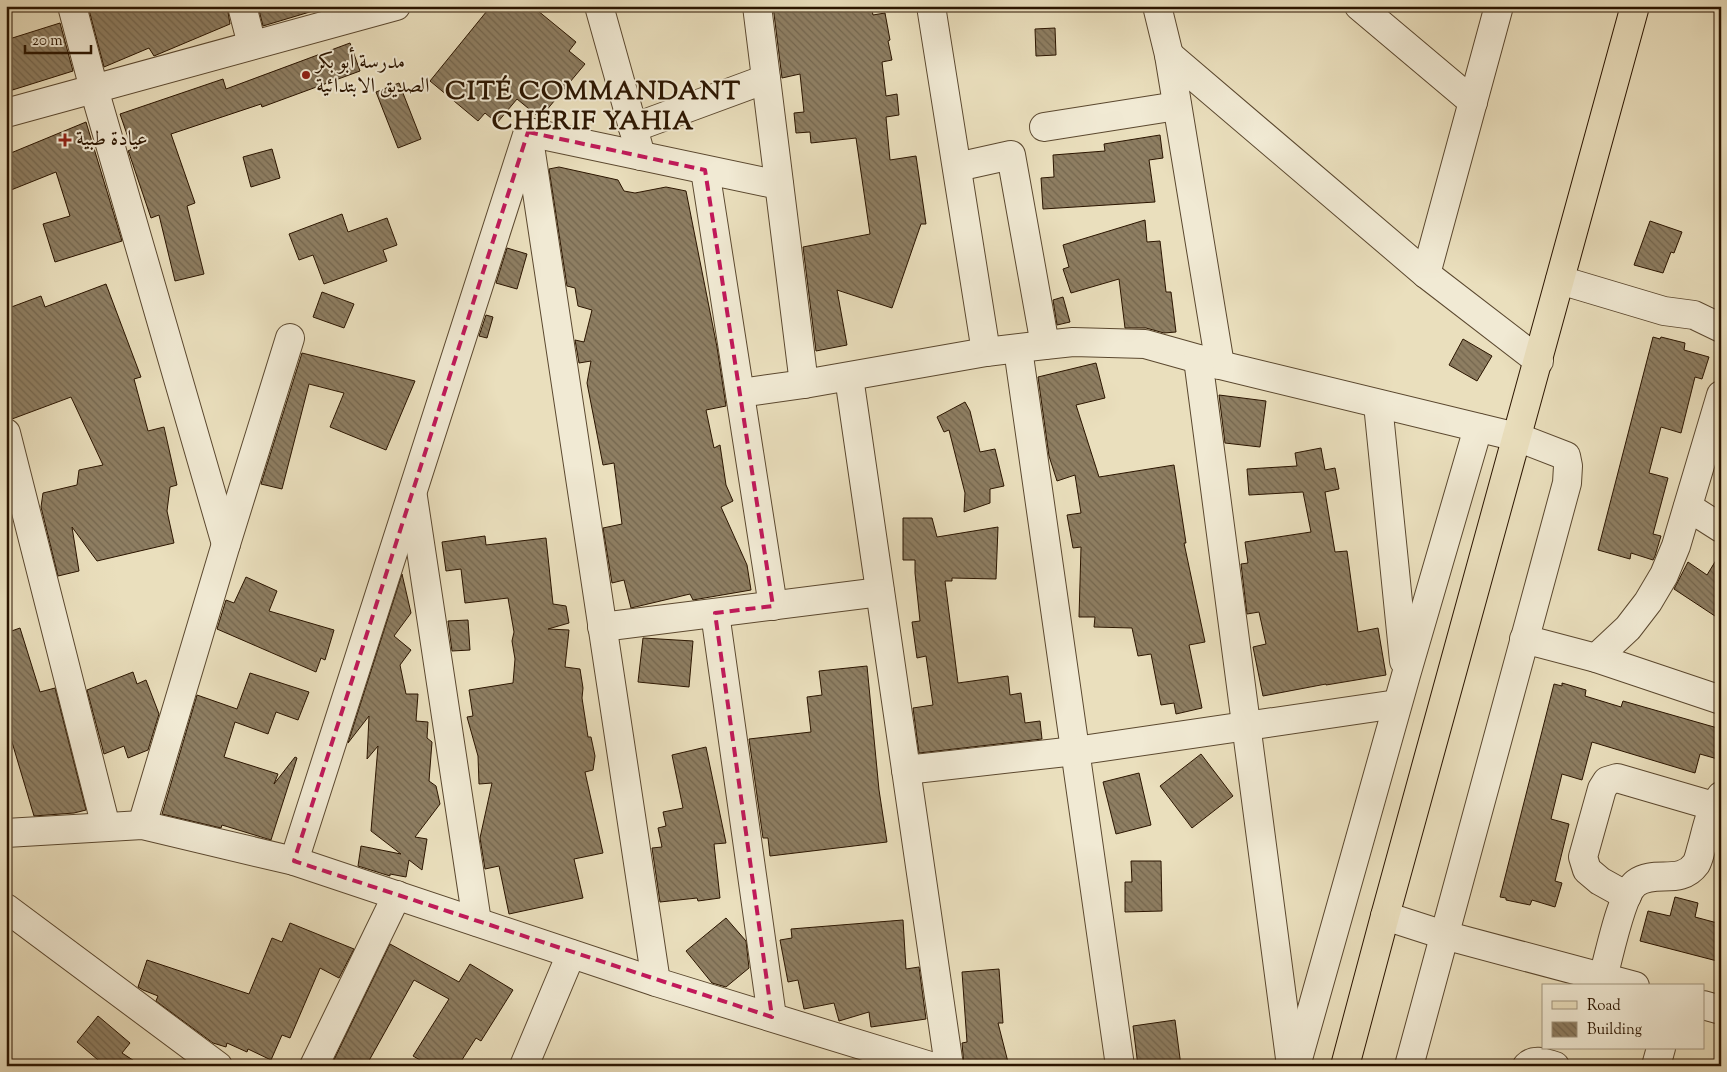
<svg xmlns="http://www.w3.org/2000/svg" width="1727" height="1072" viewBox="0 0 1727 1072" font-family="'Sorts Mill Goudy',Amiri,serif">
  <defs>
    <pattern id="building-back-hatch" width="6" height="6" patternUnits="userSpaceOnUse" patternTransform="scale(1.25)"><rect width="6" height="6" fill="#8e7e62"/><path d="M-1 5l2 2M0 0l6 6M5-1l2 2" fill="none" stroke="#74664e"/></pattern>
  </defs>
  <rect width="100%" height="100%" fill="#eadfbd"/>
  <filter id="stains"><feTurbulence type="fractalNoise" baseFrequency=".004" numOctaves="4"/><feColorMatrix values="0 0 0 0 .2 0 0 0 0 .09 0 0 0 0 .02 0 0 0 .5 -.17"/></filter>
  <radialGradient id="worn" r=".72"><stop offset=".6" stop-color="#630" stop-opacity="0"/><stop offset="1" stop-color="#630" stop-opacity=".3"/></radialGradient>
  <g fill="url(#building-back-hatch)" stroke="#2b1500">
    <polygon points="88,6 227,6 230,24 154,56 149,48 104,67"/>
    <polygon points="258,6 323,6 323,8 263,26"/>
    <polygon points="491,6 532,6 576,42 569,51 585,64 540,118 517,99 497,123 485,113 478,121 430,81"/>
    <polygon points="773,6 871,6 873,15 885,13 890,40 888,41 892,60 882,62 886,96 897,94 899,115 886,117 890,160 916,156 926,224 921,224 892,308 837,290 847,345 816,351 803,247 870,234 856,138 811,143 810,132 796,133 794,113 804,112 800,74 782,78"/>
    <polygon points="60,23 73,71 6,92 6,40"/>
    <polygon points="1055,28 1056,55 1036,56 1035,29"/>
    <polygon points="350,43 360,71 262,107 261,104 171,134 195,203 187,206 204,274 175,281 159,215 151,218 129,153 128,151 132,149 120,114 223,79 226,89"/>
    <polygon points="399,83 421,139 398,148 376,92"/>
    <polygon points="86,122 122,241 55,262 43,224 70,216 56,172 6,192 6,155"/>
    <polygon points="1160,135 1163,158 1149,160 1155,202 1043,209 1041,178 1054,177 1053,155 1105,151 1104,144"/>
    <polygon points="272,149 280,178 251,187 243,157"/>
    <polygon points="559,167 618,180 624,191 635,193 666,187 686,191 717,347 726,406 706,410 714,448 720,445 726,485 733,501 721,507 747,565 751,590 693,600 690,594 631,608 624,580 612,583 603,528 622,524 614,463 603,465 587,383 591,361 579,363 575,340 584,342 592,310 578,306 575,288 567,286 549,169"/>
    <polygon points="342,214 348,232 387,218 397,245 383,250 387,261 324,284 313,255 299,260 289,234"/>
    <polygon points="1145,220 1147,242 1160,241 1166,292 1171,292 1176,332 1164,333 1146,328 1125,328 1119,279 1071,293 1063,269 1069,267 1063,245"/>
    <polygon points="1650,221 1682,232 1674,253 1671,252 1663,273 1634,265"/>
    <polygon points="507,248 527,254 517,289 496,283"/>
    <polygon points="106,284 141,377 134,379 148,431 164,427 177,485 170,487 167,511 174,543 97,561 72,527 79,571 58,576 41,507 43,493 77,485 79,470 103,465 71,397 12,419 6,418 6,400 11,398 6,384 6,309 41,296 45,307"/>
    <polygon points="322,292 354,304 344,328 313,317"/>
    <polygon points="1063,297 1070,322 1057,325 1053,300"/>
    <polygon points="486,315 493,317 487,338 479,336"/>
    <polygon points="1653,337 1660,339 1661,337 1685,343 1684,350 1709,357 1702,379 1695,377 1681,433 1661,427 1649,473 1668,478 1653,534 1661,536 1655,556 1653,560 1631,553 1630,559 1598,550"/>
    <polygon points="1463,339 1492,356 1477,381 1449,365"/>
    <polygon points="302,353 415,381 386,450 330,427 344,393 309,384 282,489 261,484"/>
    <polygon points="1096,363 1105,398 1076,405 1099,477 1174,465 1186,543 1184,543 1205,642 1189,645 1202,708 1176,714 1174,703 1161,705 1151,654 1138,656 1132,628 1094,627 1095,617 1079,617 1081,547 1073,548 1067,515 1081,513 1075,475 1057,481 1049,456 1038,377"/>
    <polygon points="1219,395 1266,401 1260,447 1225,443"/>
    <polygon points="965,402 970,411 980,452 995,449 1004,486 990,489 990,503 964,512 965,493 949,430 944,432 937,417"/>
    <polygon points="1321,448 1325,470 1335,468 1339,489 1325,492 1335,552 1347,551 1358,632 1378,628 1386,675 1326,685 1326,684 1263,696 1253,647 1266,644 1259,612 1247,614 1241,564 1248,563 1245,542 1311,532 1303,492 1249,495 1247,469 1297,466 1295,453"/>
    <polygon points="903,518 932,518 937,537 998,527 996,579 952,578 952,581 945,581 958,683 1008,676 1010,695 1021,693 1025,723 1040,721 1042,739 919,753 913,708 933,705 926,656 917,658 912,622 920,621 915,573 915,560 903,560"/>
    <polygon points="485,536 486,545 546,538 553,604 566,606 569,623 548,629 569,630 565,667 580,669 583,688 582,698 588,737 591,737 595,756 593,770 585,772 603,853 574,859 583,898 509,914 499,866 485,869 480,838 492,783 479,784 478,756 467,717 473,716 469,690 513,683 515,659 512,641 514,632 508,598 465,603 461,569 446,571 442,542"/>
    <polygon points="1721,552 1721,620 1674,589 1688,562 1707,575"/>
    <polygon points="402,574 411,613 394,636 411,650 400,665 406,694 418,694 416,721 428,722 427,738 432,742 429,781 436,786 440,804 415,837 427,839 422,870 409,860 406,877 390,874 390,876 358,866 361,846 401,854 371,831 378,746 367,759 369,716 348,743"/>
    <polygon points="246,577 277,591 269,611 334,630 325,660 321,658 316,672 217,629 226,600 234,603"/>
    <polygon points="468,620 470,650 452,651 448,621"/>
    <polygon points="20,628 40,692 55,688 86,810 74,813 34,816 6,722 6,633"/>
    <polygon points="643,638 693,641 689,687 638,682"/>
    <polygon points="867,666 879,790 887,842 770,856 768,838 763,838 749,739 811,732 807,697 822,695 819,671"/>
    <polygon points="133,672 137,684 146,680 159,714 148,750 128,758 124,746 104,754 87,690"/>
    <polygon points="250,673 309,692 298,720 276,712 268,734 235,722 224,757 278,774 274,784 295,757 297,758 271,840 222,825 221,828 162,814 197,695 237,709"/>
    <polygon points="1562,683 1586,690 1585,696 1621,707 1623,701 1721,729 1721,760 1700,754 1695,773 1592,742 1582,780 1562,774 1551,819 1569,824 1555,881 1562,883 1555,907 1532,900 1530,905 1506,900 1506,898 1500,897 1554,684 1562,686"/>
    <polygon points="706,747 726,843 714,844 720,898 698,901 697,898 660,902 652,848 662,847 658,828 666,826 663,812 683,808 672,755"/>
    <polygon points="1201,754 1233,796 1192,828 1160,786"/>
    <polygon points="1139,773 1151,825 1116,834 1103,782"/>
    <polygon points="1131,861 1161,861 1162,911 1125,912 1125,882 1132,882"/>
    <polygon points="1675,897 1698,903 1695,917 1721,924 1721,962 1640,941 1648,911 1670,916"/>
    <polygon points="726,918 746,941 749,968 726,987 712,983 686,951"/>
    <polygon points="903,920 906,969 919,967 926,1019 871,1027 869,1012 839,1021 834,1003 804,1009 798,980 788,982 780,940 792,938 791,929"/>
    <polygon points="290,923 354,949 339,978 320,968 290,1038 282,1035 271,1060 248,1049 247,1052 227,1043 226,1047 213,1043 156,1001 158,996 143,990 138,987 147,960 249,994 272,938 282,942"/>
    <polygon points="390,944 459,982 470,964 513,990 481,1041 476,1038 458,1066 416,1066 420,1060 413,1056 449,999 414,980 366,1066 331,1066"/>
    <polygon points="999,969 1003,1023 998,1023 1009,1066 964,1066 962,1043 967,1042 962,972"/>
    <polygon points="98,1016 130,1043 122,1053 142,1066 105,1066 77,1042"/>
    <polygon points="1175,1020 1181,1066 1138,1066 1133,1026"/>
  </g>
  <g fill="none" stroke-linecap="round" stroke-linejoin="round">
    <defs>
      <g id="minor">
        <polyline points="72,6 94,89 226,544"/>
        <polyline points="242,6 252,45"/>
        <polyline points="599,6 641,156"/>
        <polyline points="757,6 804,384 986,352 1045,345 1073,342 1145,344 1220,365 1517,437 1566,456 1568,466 1567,483 1409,1066"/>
        <polyline points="931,6 986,352"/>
        <polyline points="1157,6 1169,55 1220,365"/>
        <polyline points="1359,6 1473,102"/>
        <polyline points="1169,55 1426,274 1539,361"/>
        <polyline points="6,113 396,6"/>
        <polyline points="1044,127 1177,106"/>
        <polyline points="633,128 766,79"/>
        <polyline points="529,139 656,982"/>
        <polyline points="957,167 1011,155 1045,345"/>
        <polyline points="705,170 773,606"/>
        <polyline points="1426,274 1499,6"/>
        <polyline points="1560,280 1664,311 1694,315 1721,328"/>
        <polyline points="1018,349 1120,1066"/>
        <polyline points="1198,359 1291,1066"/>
        <polyline points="849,377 949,1066"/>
        <polyline points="740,393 804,384"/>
        <polyline points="1378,404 1404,661"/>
        <polyline points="6,433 106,827"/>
        <polyline points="413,497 477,922"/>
        <polyline points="1688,507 1721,528"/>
        <polyline points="715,613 772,1017"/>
        <polyline points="602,627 880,592"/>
        <polyline points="1524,639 1596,658 1721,700"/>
        <polyline points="1596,658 1628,628 1648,602 1664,575 1676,546 1721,395"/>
        <polyline points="906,770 1075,751 1397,704"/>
        <polyline points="142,825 226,544 290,338"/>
        <polyline points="6,833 142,825 294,861 656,982 930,1066"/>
        <polyline points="294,861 528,132 779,185"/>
        <polyline points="1627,896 1600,881 1587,870 1583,857 1602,789 1607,781 1617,778 1713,806"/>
        <polyline points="6,908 218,1066"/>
        <polyline points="1385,916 1444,935 1635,986"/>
        <path d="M 1603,977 C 1609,957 1621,894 1636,883 C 1655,869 1680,886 1696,864 C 1699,859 1700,852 1702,846 C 1707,828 1710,810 1721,796"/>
        <polyline points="1703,1005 1721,1010"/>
        <polyline points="314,1066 397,895"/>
        <polyline points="524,1066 571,954"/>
        <polyline points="1296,1066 1406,675 1478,428"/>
        <path d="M 1527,1066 C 1535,1058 1545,1063 1555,1066"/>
        <polyline points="1656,1066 1661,1048"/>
      </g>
      <polyline id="major" points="1345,1066 1385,916 1635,6"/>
    </defs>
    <use href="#minor" stroke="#5b482f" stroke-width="30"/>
    <use href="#major" stroke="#2b1500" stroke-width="30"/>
    <use href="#minor" stroke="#f1ead4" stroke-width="28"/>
    <use href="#major" stroke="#eadfbd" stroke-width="28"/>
  </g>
  <path fill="none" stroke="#c2185b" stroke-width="4" stroke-dasharray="10 6" stroke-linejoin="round" d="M 528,132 L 705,170 L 773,606 L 715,613 L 772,1017 L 294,861 Z"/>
  <g fill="#8f2418" stroke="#f1ead4" stroke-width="2">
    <circle cx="306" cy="75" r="5"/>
    <path d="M62.5 132.5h5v5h5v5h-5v5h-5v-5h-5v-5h5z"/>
  </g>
  <g text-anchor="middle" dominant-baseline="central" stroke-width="4" stroke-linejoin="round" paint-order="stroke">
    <g font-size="21" fill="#2b1500" stroke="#f1ead4" text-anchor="start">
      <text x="316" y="63">مدرسة أبو بكر<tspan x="316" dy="24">الصديق الابتدائية</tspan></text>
      <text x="76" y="140">عيادة طبية</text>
    </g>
    <g font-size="26" font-weight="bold" letter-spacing="1" fill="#2b1500" stroke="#f1ead4">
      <text x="593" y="92">CITÉ COMMANDANT<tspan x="593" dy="30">CHÉRIF YAHIA</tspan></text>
    </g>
  </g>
  <rect width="1727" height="1072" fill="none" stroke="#eadfbd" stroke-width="25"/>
  <rect x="8" y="8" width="1712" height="1057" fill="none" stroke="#2b1500" stroke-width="2.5"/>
  <rect x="12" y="12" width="1702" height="1047" fill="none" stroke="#2b1500"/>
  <rect x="1542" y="984" width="162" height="65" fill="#f1ead4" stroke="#a2957f"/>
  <rect x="1552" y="1001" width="25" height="8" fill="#eadfbd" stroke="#a2957f"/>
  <text x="1587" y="1010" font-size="15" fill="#2b1500">Road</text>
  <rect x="1552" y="1022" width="25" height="15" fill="url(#building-back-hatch)" stroke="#a2957f"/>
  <text x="1587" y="1034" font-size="15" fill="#2b1500">Building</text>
  <path d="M25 45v8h66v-8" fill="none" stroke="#2b1500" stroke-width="2.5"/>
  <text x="32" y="45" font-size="15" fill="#2b1500" stroke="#f1ead4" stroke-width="4" paint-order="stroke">20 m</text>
  <rect width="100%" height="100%" filter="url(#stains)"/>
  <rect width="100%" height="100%" fill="url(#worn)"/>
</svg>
